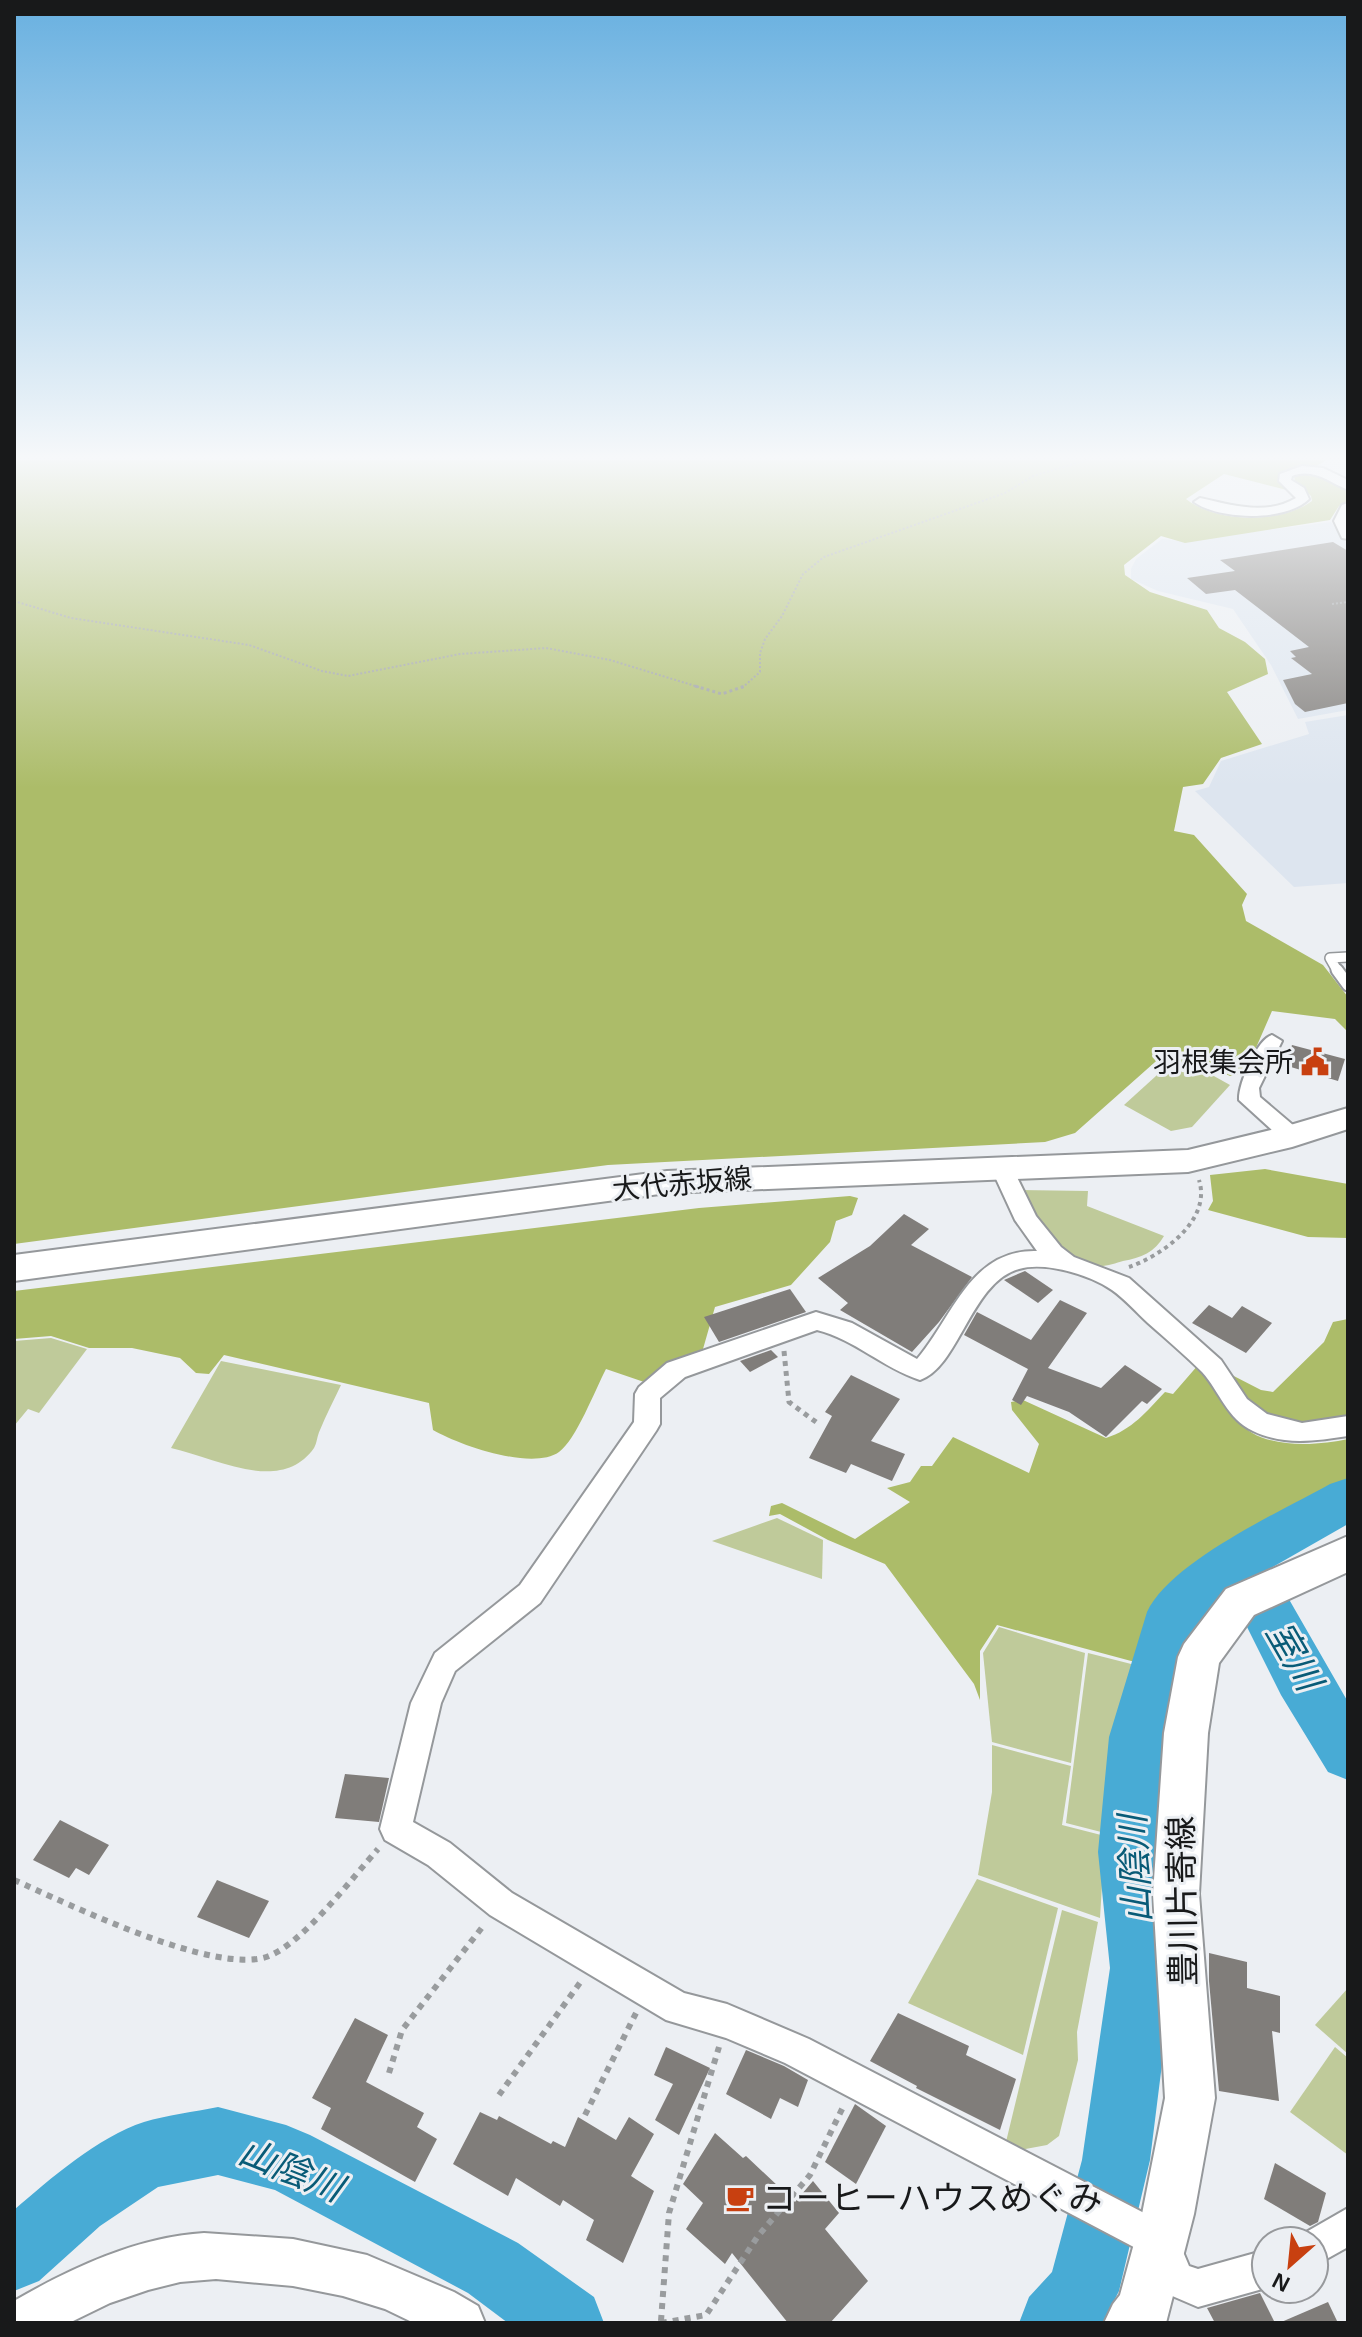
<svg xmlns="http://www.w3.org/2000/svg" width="1362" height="2337" viewBox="0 0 1362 2337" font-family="Arial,'Noto Sans JP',sans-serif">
  <rect width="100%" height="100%" fill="#eceff3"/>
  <g fill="#dde5ef">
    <polygon points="1331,522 1348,545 1348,710 1298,719 1271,665 1233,609 1158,591 1131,579 1131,569 1136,559 1162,539 1182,541"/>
    <polygon points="1348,715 1348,883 1294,887 1195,791 1209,787 1221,761 1309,734 1305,722"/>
  </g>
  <g fill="#bfca9a">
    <polygon points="1178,1056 1230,1085 1192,1127 1171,1131 1124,1105"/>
    <path d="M 1019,1190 L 1088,1191 L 1087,1206 L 1164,1236 C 1155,1252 1141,1258 1123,1261 C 1116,1263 1105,1267 1098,1266 C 1056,1262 1038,1222 1019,1190 Z"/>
    <polygon points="51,1338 87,1349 39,1413 28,1409 14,1426 14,1341"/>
    <path d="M 221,1361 L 341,1385 C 334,1400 326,1415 320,1430 C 317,1436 317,1443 314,1448 C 281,1495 216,1458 171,1448 Z"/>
    <polygon points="777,1518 823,1540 822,1579 712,1541"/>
    <polygon points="999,1627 1085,1653 1071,1763 992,1742 983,1653"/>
    <polygon points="1088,1653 1143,1667 1112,1770 1105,1833 1066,1823"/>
    <polygon points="992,1745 1071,1766 1062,1825 1105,1836 1100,1918 978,1875 992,1792"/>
    <polygon points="977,1879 1058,1908 1023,2055 908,2003"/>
    <polygon points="1062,1910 1098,1922 1077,2032 1078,2060 1059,2136 1047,2145 1014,2151 1005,2146"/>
    <polygon points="1348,1988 1348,2054 1315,2025"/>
    <polygon points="1335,2047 1348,2058 1348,2155 1290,2112"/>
  </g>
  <g fill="#acbc69">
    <path d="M 14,460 L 1326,460 C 1313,471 1297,466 1280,472 L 1281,481 L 1291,491 L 1224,474 L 1186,499 C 1216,523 1281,524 1312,501 L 1311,496 L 1295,481 L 1294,476 L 1299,472 L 1329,476 L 1348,490 L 1348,501 L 1339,506 L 1330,520 L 1185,543 L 1161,536 L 1124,565 L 1125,575 L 1150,592 L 1207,610 L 1219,628 L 1245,642 L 1265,659 L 1268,674 L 1227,692 L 1262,744 L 1221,758 L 1203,784 L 1183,787 L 1174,831 L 1194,835 L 1247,894 L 1242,905 L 1246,921 L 1323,965 L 1348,997 L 1348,1032 L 1335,1019 L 1272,1011 L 1245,1073 L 1230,1076 L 1172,1047 L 1075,1133 L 1045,1142 L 608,1165 L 14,1244 Z"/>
    <polygon points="1265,1169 1348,1184 1348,1238 1308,1237 1208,1210 1213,1201 1210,1175"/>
    <path d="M 850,1196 L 858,1198 L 852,1215 L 836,1221 L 830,1242 L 791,1285 L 715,1307 L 703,1349 L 668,1364 L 647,1383 L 606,1369 C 595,1390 576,1440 559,1452 C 532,1471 459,1445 433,1430 L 429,1403 L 224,1355 L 209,1374 L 196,1373 L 180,1358 L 132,1348 L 89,1348 L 51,1336 L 14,1339 L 14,1291 L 699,1208 Z"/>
    <polygon points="1348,1319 1348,1420 1297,1426 1259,1416 1226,1372 1261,1390 1273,1392 1324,1342 1333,1322"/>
    <path d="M 1199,1364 C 1212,1382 1224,1402 1237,1420 C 1260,1450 1316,1446 1348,1439 L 1348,1483 L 1234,1549 L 1169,1605 L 1146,1665 L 997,1625 L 980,1651 L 980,1700 L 974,1684 L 885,1564 L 828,1540 L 780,1514 L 769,1516 L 771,1506 L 782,1503 L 855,1539 L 910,1502 L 887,1488 L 910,1482 L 921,1466 L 932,1466 L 953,1437 L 1029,1473 L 1039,1444 L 1012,1410 L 1011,1402 L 1023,1400 L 1106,1438 C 1132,1430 1147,1411 1165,1392 L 1173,1394 Z"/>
  </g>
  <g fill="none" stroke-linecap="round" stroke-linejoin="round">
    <g fill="#48abd5" fill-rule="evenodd">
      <path d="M 1348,1478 L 1348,1524 L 1271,1568 L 1348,1702 L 1348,1780 L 1328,1772 L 1281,1695 L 1232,1597 L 1197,1626 L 1165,1737 L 1158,1852 L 1174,1968 L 1150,2160 L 1119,2291 L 1103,2323 L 1019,2323 L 1029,2297 L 1052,2272 L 1082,2160 L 1110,1968 L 1098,1852 L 1109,1737 L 1147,1612 C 1171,1561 1280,1512 1330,1484 Z"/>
      <path d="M 218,2107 L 286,2125 L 310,2135 L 518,2243 L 594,2297 L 604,2323 L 508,2323 L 468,2293 L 275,2190 L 218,2175 L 158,2187 L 100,2226 L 39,2281 L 14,2291 L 14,2210 C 50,2179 98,2137 144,2122 C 167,2115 194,2112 218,2107 Z"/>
    </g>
  </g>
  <g fill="#807d7a">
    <polygon points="1333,542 1348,551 1348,703 1305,712 1295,704 1283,680 1312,674 1291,658 1296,657 1290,651 1309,647 1235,590 1206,594 1187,578 1235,571 1220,560"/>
    <polygon points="1292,1045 1345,1059 1338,1081 1284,1065"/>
    <polygon points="904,1214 929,1229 911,1245 972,1277 939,1322 912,1352 840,1310 848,1303 818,1278 870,1246"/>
    <polygon points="1025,1271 1053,1290 1038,1303 1004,1280"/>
    <polygon points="790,1289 806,1312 719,1342 704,1317"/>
    <polygon points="1060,1300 1087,1313 1048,1368 1101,1388 1125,1365 1162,1389 1147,1404 1142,1401 1106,1437 1069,1412 1027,1396 1021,1405 1012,1400 1028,1369 964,1335 977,1312 1031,1340"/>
    <polygon points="1209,1305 1232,1318 1242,1306 1272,1323 1246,1353 1192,1323"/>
    <polygon points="771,1350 778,1357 750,1372 740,1361"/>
    <polygon points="851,1375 900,1399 871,1441 905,1454 892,1481 851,1464 846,1473 809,1458 832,1416 825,1412"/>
    <polygon points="345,1774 389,1778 379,1822 335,1818"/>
    <polygon points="60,1820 109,1845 89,1875 76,1868 69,1878 33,1860"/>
    <polygon points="217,1880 269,1901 249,1938 197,1917"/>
    <polygon points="1209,1953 1247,1962 1247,1988 1280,1996 1280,2033 1272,2031 1279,2101 1219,2091 1209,1981"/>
    <polygon points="898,2013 969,2046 966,2055 1016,2079 1000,2130 916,2088 917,2086 870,2061"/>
    <polygon points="355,2018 388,2035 366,2082 424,2113 417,2127 437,2139 415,2182 321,2129 331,2108 312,2098"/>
    <polygon points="666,2047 710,2068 679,2135 655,2120 673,2084 654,2075"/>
    <polygon points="746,2050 784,2066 808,2080 798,2107 780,2098 771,2119 726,2094"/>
    <polygon points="855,2104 886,2126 856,2184 825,2162"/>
    <polygon points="480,2112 497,2120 499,2116 551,2144 553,2141 565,2147 578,2117 616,2140 629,2117 654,2134 631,2176 654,2191 623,2263 586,2240 594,2220 563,2200 560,2206 516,2178 508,2196 453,2164"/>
    <polygon points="715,2133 743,2158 746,2156 795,2202 813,2181 839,2213 825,2229 868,2281 830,2323 788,2323 732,2253 725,2264 686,2229 703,2203 683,2184"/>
    <polygon points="1275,2163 1326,2193 1318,2222 1310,2226 1264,2199"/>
    <polygon points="1260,2293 1275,2323 1215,2323 1207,2308"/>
    <polygon points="1328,2302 1338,2323 1279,2323"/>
  </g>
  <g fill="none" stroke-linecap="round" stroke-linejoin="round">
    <defs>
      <polyline id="service-far1" points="1338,972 1330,958 1348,957"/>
      <polyline id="service" points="1337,970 1348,985"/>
      <g id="minor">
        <path d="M 1302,466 L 1323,468 L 1348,480 L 1348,490 C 1328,482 1315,468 1292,476 L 1291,480 L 1304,488 L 1309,499 C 1286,522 1219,520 1194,502 L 1200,498 C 1232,505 1266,516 1296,498 L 1279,481 L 1280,474 Z"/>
        <path d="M 1272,1035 L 1282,1041 L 1259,1088 L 1260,1097 L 1300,1131 L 1303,1136 L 1300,1141 L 1284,1141 L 1239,1100 C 1238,1085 1257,1039 1272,1035 Z"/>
        <path d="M 1002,1160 L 1010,1163 L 1036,1216 L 1061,1247 L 1074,1257 L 1129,1278 L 1221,1360 L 1247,1399 L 1267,1414 L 1302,1423 L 1348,1416 L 1348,1436 C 1315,1441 1284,1446 1253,1431 C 1227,1419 1220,1392 1202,1372 C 1185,1355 1166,1339 1148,1323 C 1136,1312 1125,1299 1112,1290 C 1090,1275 1045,1261 1019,1269 C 971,1282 959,1367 920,1380 C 883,1368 854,1339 817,1330 L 685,1377 L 660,1398 L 660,1424 L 656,1431 L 540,1603 L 455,1671 L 441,1703 L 413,1822 L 450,1843 L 512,1893 L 684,1993 L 727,2004 L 809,2039 L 1173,2228 L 1189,2266 L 1198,2269 L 1266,2250 L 1266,2288 L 1198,2307 L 1163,2292 L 1147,2254 L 785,2063 L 726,2038 L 666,2020 L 490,1915 L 428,1865 L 385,1840 L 380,1829 L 411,1703 L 435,1653 L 520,1585 L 634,1422 L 635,1394 L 639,1387 L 667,1363 L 816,1312 L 852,1323 L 917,1359 C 953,1317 970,1249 1037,1251 L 1015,1220 L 991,1168 L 994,1163 Z"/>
        <polygon points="1348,2208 1348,2247 1314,2266 1314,2241 1298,2241 1301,2235"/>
      </g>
      <g id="tertiary">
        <polygon points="1348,503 1348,539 1342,538 1334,521 1342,505"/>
        <path d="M 204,2233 L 293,2239 L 367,2255 L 454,2292 L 478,2306 L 485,2323 L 414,2323 L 385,2309 L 343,2296 L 293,2286 L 216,2279 L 180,2282 L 148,2290 L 110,2303 L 69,2323 L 14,2323 L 14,2301 C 71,2268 137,2237 204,2233 Z"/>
      </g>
      <g id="secondary">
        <polygon points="1348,1108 1348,1129 1292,1147 1188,1172 667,1193 14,1281 14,1255 667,1171 1188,1150 1287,1126"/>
        <polygon points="1348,1536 1348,1572 1254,1615 1219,1663 1208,1733 1199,1894 1215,2098 1194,2214 1166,2323 1104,2323 1113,2304 1120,2295 1142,2214 1165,2098 1153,1894 1164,1733 1178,1657 1184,1644 1226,1589"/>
      </g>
    </defs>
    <use href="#service-far1" stroke="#95989b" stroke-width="12"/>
    <use href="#service" stroke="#95989b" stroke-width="15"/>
    <use href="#minor" stroke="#95989b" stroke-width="4"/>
    <use href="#tertiary" stroke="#95989b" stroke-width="4"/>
    <use href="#secondary" stroke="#95989b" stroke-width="4"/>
    <g stroke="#999c9e" stroke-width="2" stroke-dasharray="2 2" stroke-linecap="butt">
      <polyline points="14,601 71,618 249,645 322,671 348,676 460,654 546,648 610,660 702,688"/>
      <polyline points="1332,604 1348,602"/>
      <polyline points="742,688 760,672 760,653 765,639 782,616 803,574 824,557 1005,493 1033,476 1087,460"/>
    </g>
    <polyline stroke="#999c9e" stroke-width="3" stroke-dasharray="3 3" stroke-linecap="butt" points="695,686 722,694 745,686"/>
    <path stroke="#999c9e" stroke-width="4" stroke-dasharray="4 4" stroke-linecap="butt" d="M 1129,1267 C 1161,1256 1212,1221 1199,1180"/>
    <polyline stroke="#999c9e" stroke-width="5" stroke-dasharray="5 5" stroke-linecap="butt" points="784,1351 789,1402 820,1425"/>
    <g stroke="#999c9e" stroke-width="6" stroke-dasharray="6 6" stroke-linecap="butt">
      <path d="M 14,1880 C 67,1903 216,1977 269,1956 C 304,1942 352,1878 378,1849"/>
      <polyline points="389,2073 402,2030 484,1925"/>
      <polyline points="499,2095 582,1980"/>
      <polyline points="585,2115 636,2013"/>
      <polyline points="661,2321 669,2213 719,2047"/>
      <polyline points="661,2323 706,2315 758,2236 810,2175 843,2107"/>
    </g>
    <use href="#service-far1" stroke="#fff" stroke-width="9"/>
    <use href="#service" stroke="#fff" stroke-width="11"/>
    <use href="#minor" fill="#fff" fill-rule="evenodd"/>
    <use href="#tertiary" fill="#fff" fill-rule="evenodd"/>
    <use href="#secondary" fill="#fff" fill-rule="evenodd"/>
  </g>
  <linearGradient id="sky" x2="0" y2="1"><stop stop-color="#68b0e0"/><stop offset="0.58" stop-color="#f6f8fa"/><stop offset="1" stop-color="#f6f8fa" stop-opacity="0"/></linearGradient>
  <rect width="1362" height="788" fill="url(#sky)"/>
  <defs>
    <symbol id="civic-bare" viewBox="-9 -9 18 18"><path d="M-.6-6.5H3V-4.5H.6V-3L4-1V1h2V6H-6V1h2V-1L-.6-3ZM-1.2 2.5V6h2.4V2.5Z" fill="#c84010" stroke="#eceff3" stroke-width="2.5" paint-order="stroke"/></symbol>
    <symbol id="cafe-bare" viewBox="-9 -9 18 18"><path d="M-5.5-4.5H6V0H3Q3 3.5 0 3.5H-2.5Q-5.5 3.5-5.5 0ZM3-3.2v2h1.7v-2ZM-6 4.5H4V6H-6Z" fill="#c84010" stroke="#eceff3" stroke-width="2.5" paint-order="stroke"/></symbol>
  </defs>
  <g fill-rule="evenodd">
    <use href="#civic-bare" x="1295" y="1042" width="40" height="40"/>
    <use href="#cafe-bare" x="720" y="2178" width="40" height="40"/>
  </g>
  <g text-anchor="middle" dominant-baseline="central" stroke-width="6" stroke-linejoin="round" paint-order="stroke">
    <g font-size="28" fill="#18191a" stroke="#eceff3" text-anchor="end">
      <text x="1293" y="1062">羽根集会所</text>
    </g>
    <g font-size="28" fill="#18191a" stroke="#eceff3">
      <text transform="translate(682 1184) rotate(-5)">大代赤坂線</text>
    </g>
    <g font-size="34" fill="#18191a" stroke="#eceff3">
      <text transform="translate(1182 1901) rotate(-91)">豊川片寄線</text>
    </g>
    <g font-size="34" fill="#18191a" stroke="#eceff3" text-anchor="start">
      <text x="762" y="2198">コーヒーハウスめぐみ</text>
    </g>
    <g font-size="36" font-style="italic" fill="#095b77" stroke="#eceff3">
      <text transform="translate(1294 1656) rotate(60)">室川</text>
      <text transform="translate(1135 1869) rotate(-93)">山陰川</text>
      <text transform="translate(291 2170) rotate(22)">山陰川</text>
    </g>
  </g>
  <rect width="1362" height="2337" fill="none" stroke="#18191a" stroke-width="32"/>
  <g transform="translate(1290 2265) rotate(207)"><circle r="38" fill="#eceff3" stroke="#97999c" stroke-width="2"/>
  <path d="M0-6L14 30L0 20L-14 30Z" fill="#c84010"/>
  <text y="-12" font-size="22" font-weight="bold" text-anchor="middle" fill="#18191a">N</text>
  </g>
</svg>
